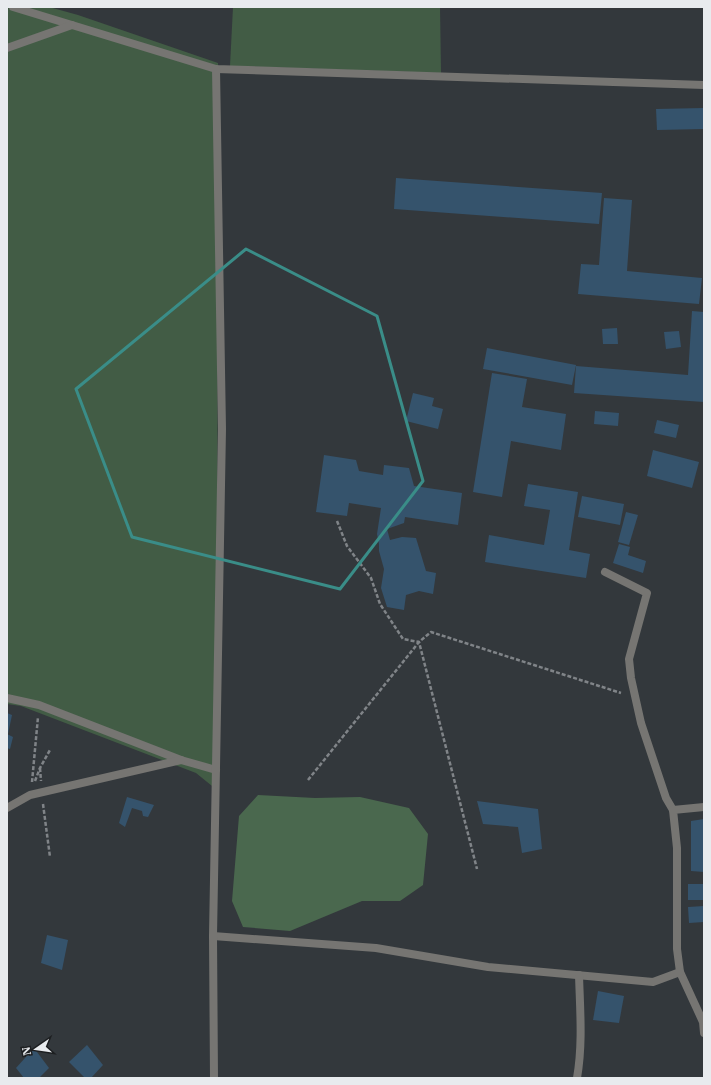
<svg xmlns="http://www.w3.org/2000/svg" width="711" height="1085" viewBox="0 0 711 1085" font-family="'IBM Plex Serif',serif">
  <rect width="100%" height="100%" fill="#33383c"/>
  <g fill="#425c45">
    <polygon points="7,7 49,7 78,15 218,63 217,790 196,773 21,706 7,704"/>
    <polygon points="233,7 440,7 441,73 230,66"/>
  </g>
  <polygon fill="#4a684e" points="258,795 315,798 360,797 409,808 428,834 423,885 400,901 362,901 290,931 243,927 232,901 239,816"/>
  <g fill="#35536c">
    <polygon points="704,108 704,129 657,130 656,109"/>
    <polygon points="396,178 602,193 599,224 394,209"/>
    <polygon points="604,198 632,200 627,271 702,278 699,304 578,294 581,264 599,265"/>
    <polygon points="692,311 704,312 704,402 574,393 576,366 688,375"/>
    <polygon points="617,328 618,344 603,344 602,329"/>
    <polygon points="679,331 681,347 666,349 664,332"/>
    <polygon points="487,348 576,365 572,385 483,369"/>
    <polygon points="492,373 527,379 522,407 566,414 561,450 511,441 502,497 473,492"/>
    <polygon points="413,393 434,398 432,406 443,409 438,429 406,421"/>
    <polygon points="595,411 619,413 618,426 594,424"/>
    <polygon points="657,420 679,425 676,438 654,433"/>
    <polygon points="653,450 699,462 692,488 647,476"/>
    <polygon points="324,455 356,460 359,471 383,475 384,465 409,468 414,486 462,493 458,525 405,517 404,523 387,529 390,540 402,537 416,538 426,571 436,573 433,594 419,591 406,595 404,610 387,607 381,588 384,569 379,551 379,544 377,534 381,508 349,503 347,516 316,512"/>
    <polygon points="528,484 578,492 569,550 590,554 586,578 485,562 489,535 544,545 550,510 524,506"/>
    <polygon points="582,496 624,504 620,525 578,517"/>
    <polygon points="626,512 638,515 629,545 618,542"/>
    <polygon points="619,544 630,547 628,555 646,561 643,573 613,563"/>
    <polygon points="7,713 12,715 8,734 7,734"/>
    <polygon points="7,734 13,737 10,749 7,748"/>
    <polygon points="127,797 154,805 148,817 143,816 142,811 132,808 125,827 119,823"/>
    <polygon points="477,801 538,809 542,849 522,853 518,827 483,824"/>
    <polygon points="704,819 704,872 691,871 691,821"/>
    <rect x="688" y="884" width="16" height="16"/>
    <polygon points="704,906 704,922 689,923 688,907"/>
    <polygon points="47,935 68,940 62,970 41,963"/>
    <polygon points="598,991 624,996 619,1023 593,1020"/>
    <polygon points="87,1045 103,1065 91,1078 85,1078 69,1062"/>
    <polygon points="34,1048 49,1068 39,1078 24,1078 16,1068"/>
  </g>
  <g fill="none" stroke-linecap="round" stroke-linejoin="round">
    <g stroke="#808488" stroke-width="2.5" stroke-dasharray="4 2" stroke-linecap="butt">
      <polyline points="337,521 347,546 371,578 380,604 403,639 419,642 477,869"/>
      <polyline points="40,768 41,781"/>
      <polyline points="308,780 419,642 431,632 621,693"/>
      <polyline points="35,781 40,768 50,750"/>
      <polyline points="32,782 38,717"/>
      <polyline points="43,804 50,857"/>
    </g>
    <g stroke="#767572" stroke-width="8">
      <polyline points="13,7 216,69 704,85"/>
      <polyline points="7,48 72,25"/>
      <polyline points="605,572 647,593 629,659 631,678 641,723 666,798 673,810"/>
      <polyline points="7,698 39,705 181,760 216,770"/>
      <polyline points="704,807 673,810 677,848 677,949 680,972 703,1022 704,1033"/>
      <polyline points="7,808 30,795 181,760"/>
      <polyline points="213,936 376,948 488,967 653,982 680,972"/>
      <polyline points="214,1078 213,936 222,429 216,69"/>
      <path d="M 577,1078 C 583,1044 580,1009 579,975"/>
    </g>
  </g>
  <path fill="none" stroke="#3a8d88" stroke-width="3" stroke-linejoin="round" d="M 246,249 L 377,316 L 423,481 L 340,589 L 132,537 L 76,389 Z"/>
  <rect width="711" height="1085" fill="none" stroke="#e8ebee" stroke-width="16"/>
  <g transform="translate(36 1049) rotate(257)" stroke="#1d1f21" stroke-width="3" paint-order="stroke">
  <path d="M0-3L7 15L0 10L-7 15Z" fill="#e8ebee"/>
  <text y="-6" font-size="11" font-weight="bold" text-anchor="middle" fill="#e8ebee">N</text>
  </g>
</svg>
